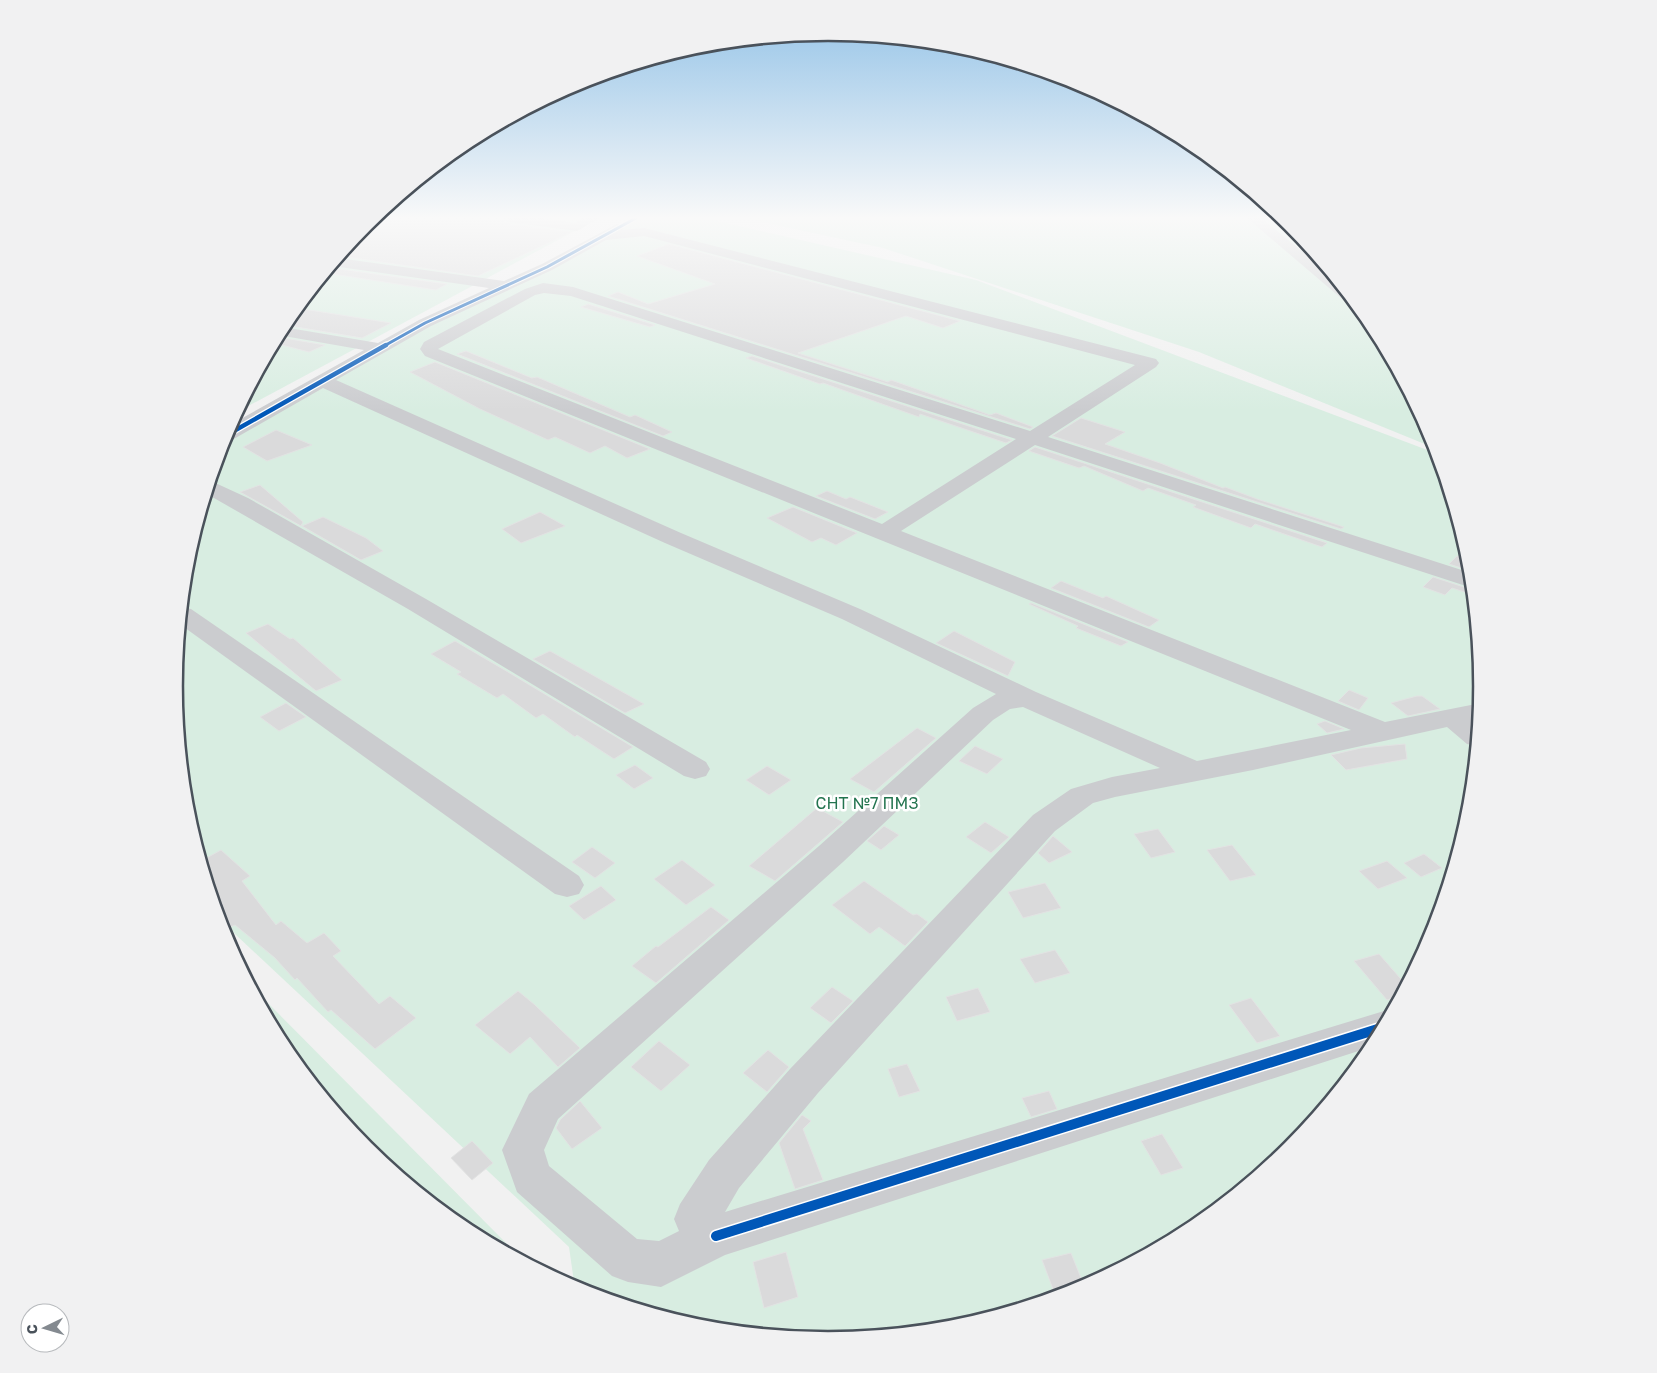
<svg xmlns="http://www.w3.org/2000/svg" width="1657" height="1373" viewBox="0 0 1657 1373" font-family="'Golos Text',sans-serif">
  <rect width="100%" height="100%" fill="#f1f1f1"/>
  <g fill="#d8ede1">
    <polygon points="373,218 599,218 237,412 285,323 366,224"/>
    <polygon points="636,218 704,218 976,280 1438,454 1470,559 1482,687 1470,814 1433,937 1372,1050 1291,1149 1192,1230 1079,1291 956,1328 828,1340 701,1328 578,1291 575,1289 569,1247 219,919 187,814 175,686 187,559 222,445 380,348"/>
    <polygon points="744,218 1284,218 1291,224 1372,323 1433,436 1437,449 1199,352 883,248"/>
    <polygon points="251,986 525,1262 465,1230 366,1149 285,1050"/>
  </g>
  <g fill="#dadadb" stroke="#e2e3e3">
    <polygon points="373,218 501,218 509,224 572,232 478,276 340,256"/>
    <polygon points="669,244 960,321 943,328 906,316 798,353 888,382 891,380 990,415 996,413 1033,427 1030,429 608,296 618,292 648,304 715,284 637,256"/>
    <polygon points="332,268 447,284 436,290 326,273"/>
    <polygon points="588,304 655,325 650,327 581,307"/>
    <polygon points="297,308 391,323 362,338 284,325"/>
    <polygon points="278,337 325,345 309,352 274,343"/>
    <polygon points="466,351 532,378 537,377 630,417 635,415 672,432 663,436 457,354"/>
    <polygon points="752,356 1012,440 1006,443 920,414 919,417 823,383 820,384 746,358"/>
    <polygon points="435,362 650,449 627,458 605,446 590,453 555,437 548,440 480,409 410,372"/>
    <polygon points="1081,418 1125,432 1105,444 1160,463 1223,488 1225,487 1257,499 1344,527 1341,529 1052,436"/>
    <polygon points="276,430 312,445 267,461 243,447"/>
    <polygon points="1035,447 1327,543 1322,547 1255,524 1251,528 1193,507 1196,505 1148,488 1143,491 1084,466 1079,468 1029,451"/>
    <polygon points="260,485 303,522 301,526 240,492"/>
    <polygon points="827,491 846,499 850,497 888,512 875,519 816,496"/>
    <polygon points="793,507 857,533 836,545 821,538 812,542 767,518"/>
    <polygon points="540,512 565,526 521,543 502,529"/>
    <polygon points="323,517 366,538 383,551 361,560 302,526"/>
    <polygon points="1457,556 1470,561 1471,571 1449,564"/>
    <polygon points="1433,577 1473,590 1474,595 1452,588 1445,595 1423,587"/>
    <polygon points="1061,581 1103,598 1106,596 1159,620 1149,627 1051,588"/>
    <polygon points="1031,603 1128,642 1121,646 1076,628 1078,626 1029,604"/>
    <polygon points="268,624 290,639 293,638 342,680 316,691 246,633"/>
    <polygon points="954,631 1015,662 1008,676 936,643"/>
    <polygon points="455,641 508,672 633,747 614,759 577,735 575,737 543,714 536,718 503,694 497,698 457,674 461,672 431,654"/>
    <polygon points="550,651 644,704 625,713 533,659"/>
    <polygon points="1349,690 1368,698 1359,710 1338,701"/>
    <polygon points="1417,696 1422,696 1440,709 1408,716 1391,703"/>
    <polygon points="286,703 306,717 279,731 260,717"/>
    <polygon points="1325,721 1344,729 1327,733 1317,724"/>
    <polygon points="917,728 936,738 874,792 850,779"/>
    <polygon points="1405,744 1407,759 1346,770 1331,755 1361,748"/>
    <polygon points="975,746 1003,759 987,774 959,761"/>
    <polygon points="635,765 653,778 634,789 616,775"/>
    <polygon points="767,766 791,780 769,795 746,780"/>
    <polygon points="817,808 843,822 775,881 749,866"/>
    <polygon points="985,822 1009,837 991,853 966,837"/>
    <polygon points="884,826 899,835 881,850 867,841"/>
    <polygon points="1158,829 1175,852 1151,858 1134,834"/>
    <polygon points="1053,836 1072,852 1049,863 1038,853"/>
    <polygon points="1232,845 1256,875 1230,881 1207,850"/>
    <polygon points="592,847 615,863 595,878 572,862"/>
    <polygon points="221,850 250,876 242,881 276,925 281,921 307,943 324,933 341,951 333,956 379,1004 390,996 416,1018 375,1049 331,1010 328,1012 297,978 295,980 275,958 235,925 230,927 215,905 201,861"/>
    <polygon points="1424,854 1442,868 1421,877 1404,863"/>
    <polygon points="682,860 715,885 686,905 654,879"/>
    <polygon points="1387,861 1407,878 1378,889 1359,871"/>
    <polygon points="864,881 913,915 917,914 928,922 905,946 879,927 870,934 832,905"/>
    <polygon points="1045,883 1061,908 1023,918 1008,892"/>
    <polygon points="601,886 616,900 584,920 569,906"/>
    <polygon points="711,907 729,920 656,983 632,966 656,946 658,947"/>
    <polygon points="1055,950 1070,973 1035,983 1020,959"/>
    <polygon points="1379,954 1407,986 1401,995 1387,1000 1354,961"/>
    <polygon points="832,987 853,1001 831,1023 810,1008"/>
    <polygon points="978,988 990,1012 957,1021 946,997"/>
    <polygon points="518,991 535,1005 580,1048 558,1067 530,1037 510,1054 475,1025"/>
    <polygon points="1251,998 1280,1036 1257,1043 1229,1005"/>
    <polygon points="659,1041 690,1065 661,1091 631,1067"/>
    <polygon points="768,1050 789,1067 767,1092 743,1073"/>
    <polygon points="907,1064 920,1091 899,1097 888,1069"/>
    <polygon points="1049,1091 1057,1109 1031,1117 1022,1098"/>
    <polygon points="580,1101 602,1128 572,1149 556,1128 560,1120"/>
    <polygon points="802,1115 811,1121 803,1129 823,1180 795,1189 779,1143"/>
    <polygon points="1162,1134 1183,1168 1161,1175 1141,1141"/>
    <polygon points="472,1141 493,1163 472,1180 451,1158"/>
    <polygon points="786,1252 798,1297 764,1308 753,1262"/>
    <polygon points="1071,1253 1085,1288 1056,1297 1042,1260"/>
  </g>
  <g fill="none" stroke-linecap="round" stroke-linejoin="round">
    <g fill="#cbcccf" fill-rule="evenodd">
      <polygon points="503,218 541,218 575,223 583,218 599,218 577,231 509,222"/>
      <polygon points="1247,218 1261,218 1335,278 1357,305 1348,304"/>
      <path d="M 617,224 L 622,225 L 624,228 L 622,230 L 644,228 L 1156,359 L 1159,363 L 1156,367 L 1048,437 L 1471,573 L 1472,588 L 1035,445 L 901,531 L 1385,722 L 1481,703 L 1479,720 L 1475,721 L 1479,724 L 1477,746 L 1467,744 L 1447,727 L 1253,770 L 1115,797 L 1093,803 L 1055,831 L 818,1093 L 739,1188 L 725,1212 L 1384,1011 L 1392,1014 L 1374,1046 L 725,1255 L 661,1287 L 628,1282 L 612,1276 L 517,1192 L 502,1150 L 529,1094 L 819,846 L 973,708 L 996,694 L 842,619 L 665,543 L 323,388 L 232,440 L 223,441 L 230,425 L 364,350 L 278,335 L 283,327 L 378,343 L 419,320 L 489,288 L 332,266 L 338,258 L 504,281 L 542,264 ZM 644,236 L 1135,365 L 1030,431 L 573,287 L 543,283 L 525,289 L 424,342 L 420,349 L 425,356 L 1351,730 L 1197,761 L 1036,692 L 860,609 L 681,533 L 336,380 L 431,326 L 552,270 L 606,240 ZM 544,293 L 571,296 L 1016,439 L 882,524 L 438,349 L 535,295 ZM 1023,707 L 1160,768 L 1112,777 L 1071,789 L 1033,815 L 790,1069 L 709,1160 L 680,1204 L 674,1219 L 679,1231 L 659,1241 L 637,1239 L 549,1166 L 544,1150 L 558,1119 L 843,862 L 993,720 L 1010,709 Z"/>
      <polygon points="211,481 248,498 426,599 706,762 710,769 706,776 695,779 684,776 408,609 207,494"/>
      <polygon points="182,607 191,609 579,876 584,885 579,894 567,897 555,894 181,625"/>
    </g>
    <defs>
      <polyline id="cycleway-far2" points="384,346 425,323 547,267 636,218"/>
      <polyline id="cycleway-far1" points="225,436 386,345"/>
      <polyline id="cycleway" points="716,1236 1384,1027"/>
    </defs>
    <use href="#cycleway-far2" stroke="#fff" stroke-width="5"/>
    <use href="#cycleway-far1" stroke="#fff" stroke-width="7"/>
    <use href="#cycleway" stroke="#fff" stroke-width="13"/>
    <use href="#cycleway-far2" stroke="#0057b8" stroke-width="3"/>
    <use href="#cycleway-far1" stroke="#0057b8" stroke-width="4.5"/>
    <use href="#cycleway" stroke="#0057b8" stroke-width="10"/>
  </g>
  <linearGradient id="sky" x2="0" y2="1"><stop stop-color="#92c2e7"/><stop offset="0.53" stop-color="#f9f9f9"/><stop offset="1" stop-color="#f9f9f9" stop-opacity="0"/></linearGradient>
  <rect width="1657" height="411" fill="url(#sky)"/>
  <g text-anchor="middle" dominant-baseline="central" stroke-width="5" stroke-linejoin="round" paint-order="stroke">
    <g font-size="16" fill="#23744f" stroke="#fff">
      <text x="867" y="803">СНТ №7 ПМЗ</text>
    </g>
  </g>
  <path d="M0 0H1657V1373H0ZM183 686a645 645 0 1 1 1290 0a645 645 0 1 1-1290 0Z" fill="#f1f1f2" fill-rule="evenodd"/>
  <path fill="none" stroke="#4a525b" stroke-width="2.5" d="M183 686a645 645 0 1 1 1290 0a645 645 0 1 1-1290 0Z"/>
  <g transform="translate(45 1328) rotate(265)"><circle r="24" fill="#ffffff" stroke="#b7babd"/>
  <path d="M0-4L9 19L0 12L-9 19Z" fill="#848a90"/>
  <text y="-8" font-size="14" font-weight="bold" text-anchor="middle" fill="#4a525b">С</text>
  </g>
</svg>
